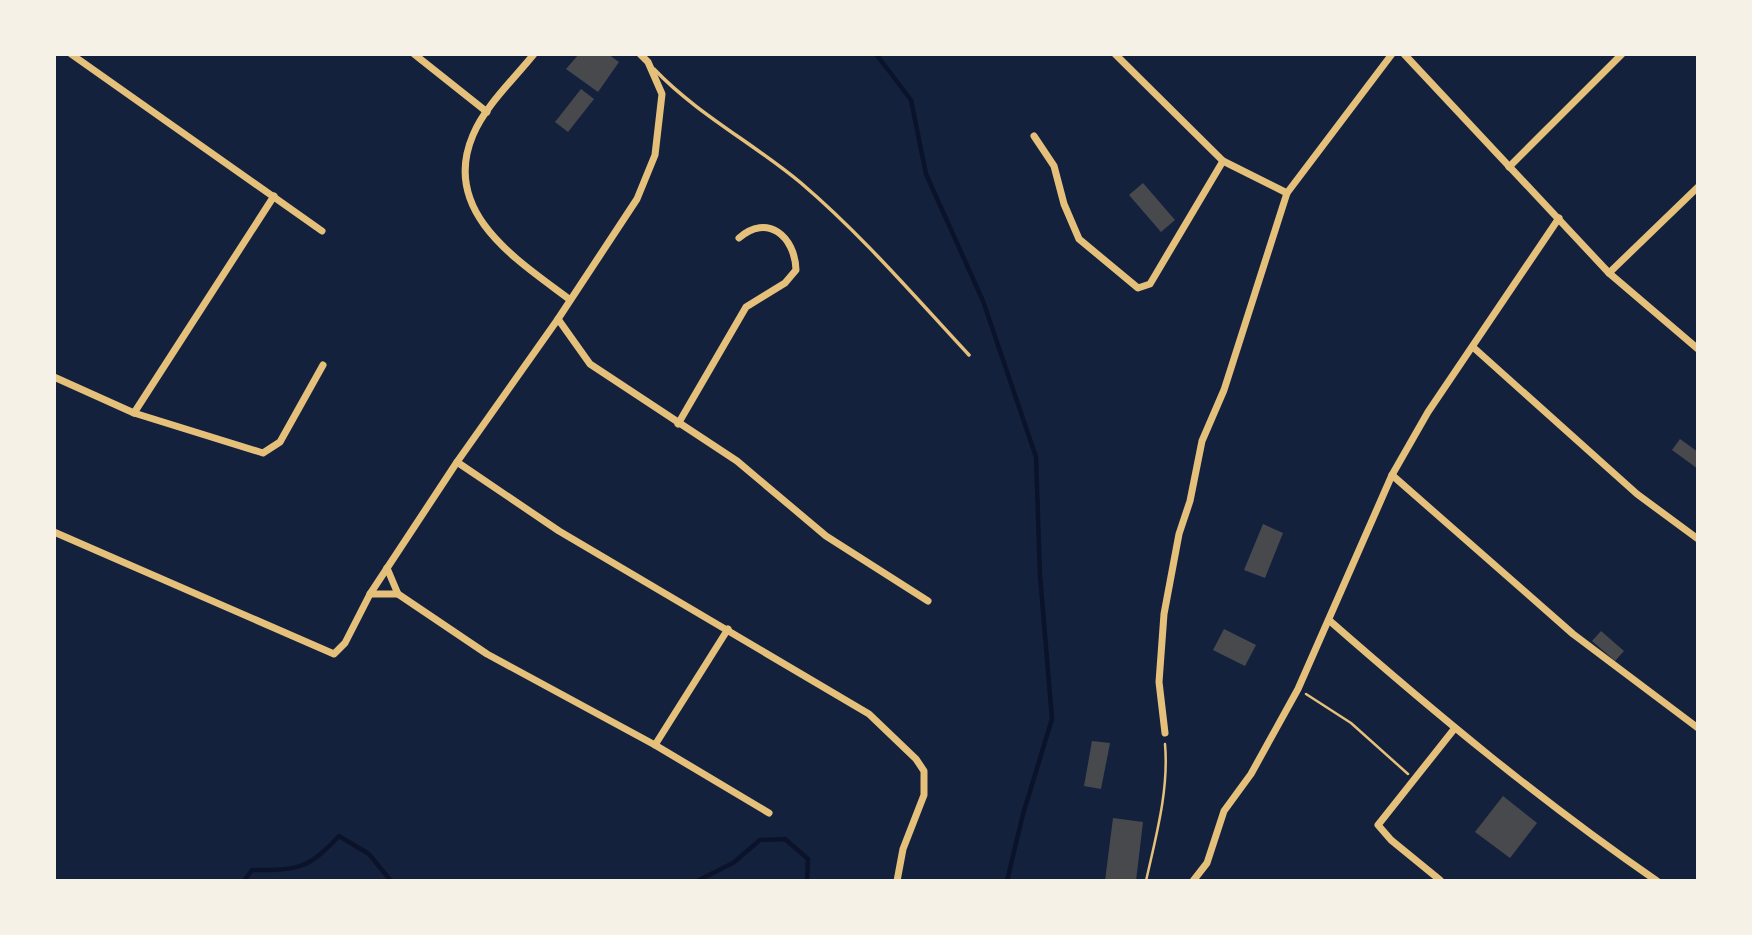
<svg xmlns="http://www.w3.org/2000/svg" width="1752" height="935" viewBox="0 0 1752 935" font-family="'DejaVu Sans',sans-serif">
  <rect width="100%" height="100%" fill="#14213d"/>
  <g fill="none" stroke-linecap="round" stroke-linejoin="round">
    <g stroke="#0b132b" stroke-width="4.5">
      <polyline points="876,54 911,100 926,174 983,301 1036,457 1040,575 1052,719 1023,814 1007,881"/>
      <path d="M 244,881 L 252,870 C 298,870 307,870 339,836 L 369,854 L 391,881"/>
      <polyline points="697,881 733,863 760,840 785,839 808,859 807,881"/>
    </g>
  </g>
  <g fill="#48494c">
    <polygon points="579,54 608,54 619,62 598,92 566,69"/>
    <polygon points="581,89 594,99 568,132 555,122"/>
    <polygon points="1143,183 1175,220 1161,232 1129,195"/>
    <polygon points="1680,439 1698,452 1698,469 1672,450"/>
    <polygon points="1263,524 1283,533 1265,578 1244,570"/>
    <polygon points="1224,629 1256,645 1245,666 1213,650"/>
    <polygon points="1601,631 1624,651 1615,661 1592,641"/>
    <polygon points="1092,741 1110,743 1101,789 1084,786"/>
    <polygon points="1503,796 1537,823 1510,858 1475,832"/>
    <polygon points="1113,818 1143,822 1136,881 1105,881"/>
  </g>
  <g fill="none" stroke-linecap="round" stroke-linejoin="round">
    <g stroke="#e5c07b" stroke-width="2.5">
      <polyline points="1306,694 1351,723 1408,774"/>
      <path d="M 1146,881 C 1156,836 1169,790 1165,744"/>
    </g>
    <path stroke="#e5c07b" stroke-width="3.5" d="M 654,69 C 697,114 753,143 801,183 C 862,235 915,297 969,355"/>
    <g stroke="#e5c07b" stroke-width="7">
      <polyline points="71,54 322,231"/>
      <polyline points="414,54 487,112"/>
      <path d="M 534,54 C 514,79 485,106 473,135 C 440,212 517,260 569,299"/>
      <polyline points="1115,54 1223,161 1287,193"/>
      <polyline points="1404,54 1609,273 1698,349"/>
      <polyline points="1034,136 1054,166 1064,204 1079,239 1138,288 1150,284 1223,161"/>
      <polyline points="1509,167 1622,54"/>
      <polyline points="1609,273 1698,187"/>
      <polyline points="558,319 590,364 737,461 826,536 928,601"/>
      <polyline points="1474,348 1637,494 1698,539"/>
      <polyline points="54,377 134,413 263,453 280,442 323,365"/>
      <polyline points="134,413 274,196"/>
      <path d="M 678,424 L 746,307 L 785,283 L 796,270 C 795,236 767,213 739,238"/>
      <polyline points="457,462 559,531 869,714 916,759 924,771 924,795 903,849 897,881"/>
      <polyline points="1392,475 1573,634 1698,728"/>
      <polyline points="54,532 334,654 345,643 370,594 457,462 558,319 637,199 655,155 662,94 648,62 640,54"/>
      <polyline points="387,568 398,594"/>
      <polyline points="370,594 398,594 487,654 655,745 769,813"/>
      <path d="M 1330,621 C 1435,713 1542,802 1657,881"/>
      <polyline points="1165,733 1159,682 1164,614 1179,534 1190,501 1202,441 1224,390 1287,193 1392,54"/>
      <polyline points="655,745 728,629"/>
      <polyline points="1440,880 1391,840 1378,825 1455,728"/>
      <polyline points="1193,881 1207,863 1224,811 1251,774 1298,689 1392,475 1428,412 1559,218"/>
    </g>
  </g>
  <rect width="1752" height="935" fill="none" stroke="#f6f1e7" stroke-width="112"/>
</svg>
